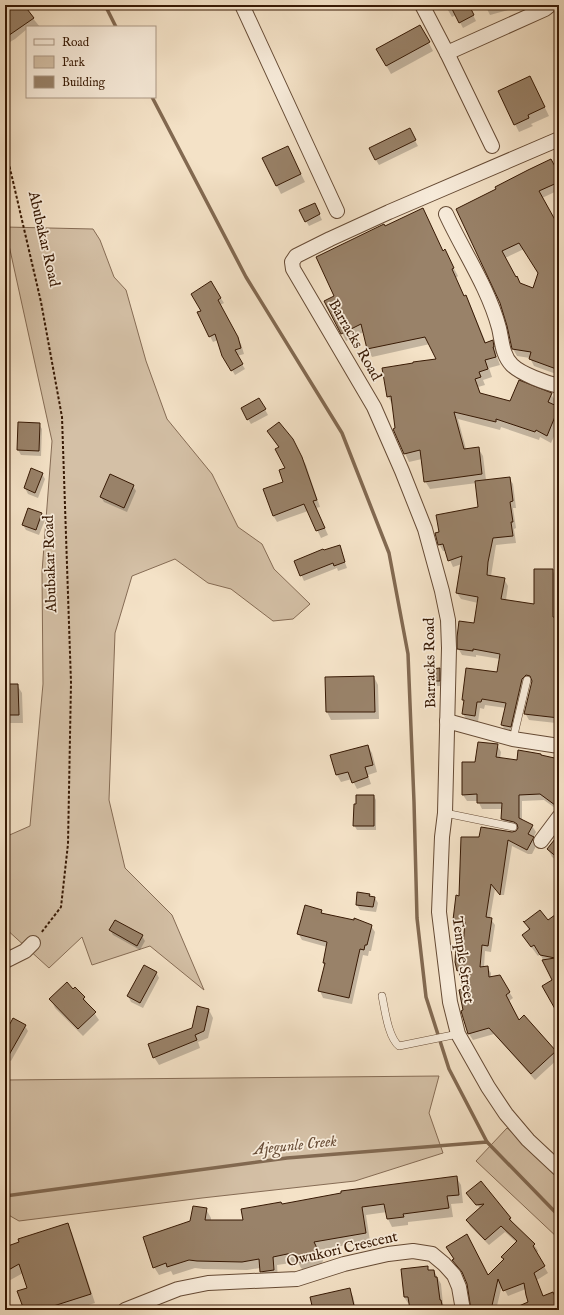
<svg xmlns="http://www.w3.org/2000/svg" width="564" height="1315" viewBox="0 0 564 1315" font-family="'IM FELL English',serif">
  <rect width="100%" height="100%" fill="#f4e2c7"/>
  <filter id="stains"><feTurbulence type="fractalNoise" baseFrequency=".005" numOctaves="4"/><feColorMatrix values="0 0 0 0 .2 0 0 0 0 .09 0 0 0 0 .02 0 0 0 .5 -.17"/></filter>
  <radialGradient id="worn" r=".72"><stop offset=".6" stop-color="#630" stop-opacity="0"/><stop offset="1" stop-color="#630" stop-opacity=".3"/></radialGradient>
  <g fill="#d4c0a6" stroke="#866c55">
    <polygon points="5,227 93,229 100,240 114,277 126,290 146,361 167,419 212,474 238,527 262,544 274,569 310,604 293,619 273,621 231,589 208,583 175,559 132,576 115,633 109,800 125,868 172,915 204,990 150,946 92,965 82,937 49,968 5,928 5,837 30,826 43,684 42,572 52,441"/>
    <polygon points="439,1076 429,1113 443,1153 355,1181 202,1198 19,1221 5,1213 5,1080"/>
    <polygon points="507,1128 559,1172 559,1239 476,1161"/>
  </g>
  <g fill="#0003" fill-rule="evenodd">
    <polygon points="6,5 22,5 40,27 27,27 27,29 15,39 5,45 5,6"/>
    <polygon points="445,5 468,5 476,21 463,28 456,15 452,17"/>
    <polygon points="485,5 527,5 490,15"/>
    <polygon points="420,26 433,51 391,74 377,49"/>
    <polygon points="530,77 549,116 531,124 533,126 519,132 515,124"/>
    <polygon points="409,130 418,146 379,165 376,160"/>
    <polygon points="292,156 305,182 281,194 277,186"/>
    <path d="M 559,175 L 559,190 L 542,198 L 554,221 L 559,210 L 559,375 L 534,366 L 530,358 L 517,356 L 513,349 L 501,302 L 457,209 ZM 524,249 L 539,273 L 534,289 L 520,284 L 505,258 Z"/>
    <polygon points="317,209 322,220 309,226 306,221"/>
    <polygon points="385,227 443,252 449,259 458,276 456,278 464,296 466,296 470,304 486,343 492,341 497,349 498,354 496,354 500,365 489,368 492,377 483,380 485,385 478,387 481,395 510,402 551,394 556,402 554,406 559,409 559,426 551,443 540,437 539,440 501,427 500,430 458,419 466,449 478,448 483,456 486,480 509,478 513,484 516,508 513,508 516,528 514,529 516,543 496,545 491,576 504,579 508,586 506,600 535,606 552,570 556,577 556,618 559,619 559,736 554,730 556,723 529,720 525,713 533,682 530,681 514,733 506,732 502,725 506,708 485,705 484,709 480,708 478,722 467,720 463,714 465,703 463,700 498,673 500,659 476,655 476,657 462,655 458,648 474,624 478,603 461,599 457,593 462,564 453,567 446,551 443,551 439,544 440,533 479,508 477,483 430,489 425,481 422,459 409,462 394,430 396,429 392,404 388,396 437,360 430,344 372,357 368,349 364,332 346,341 342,333 336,296"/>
    <polygon points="211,283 224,303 220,305 241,344 244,354 237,356 245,369 235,375 223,355 218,340 213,342 198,313 202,311"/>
    <polygon points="259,399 268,415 251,424 242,409"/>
    <polygon points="39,424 42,429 41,456 21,455 18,450"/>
    <polygon points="272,438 296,447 306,465 320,507 316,508 328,535 321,538 308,511 277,522 273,515 284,482 287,469 279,448"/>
    <polygon points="42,474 45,479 38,498 28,494 25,488"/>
    <polygon points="133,486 136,491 127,512 104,502 101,497"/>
    <polygon points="41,514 45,520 39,535 26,530 23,525"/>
    <polygon points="339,546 347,568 338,571 337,568 304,581 295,561"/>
    <polygon points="439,669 442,675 442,686 437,686 434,680"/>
    <polygon points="374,677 378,685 379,719 331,720 327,712"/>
    <polygon points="5,685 17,685 22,693 23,723 5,723"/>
    <polygon points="497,745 501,752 500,759 518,762 542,757 559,760 559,811 544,800 522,801 522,821 532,826 536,832 533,838 537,844 532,854 528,854 512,846 504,895 500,895 495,889 490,918 495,925 491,952 485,951 484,967 487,967 491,973 491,977 499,976 513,998 509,1001 519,1021 524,1017 555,1052 559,1058 535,1080 494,1034 473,1040 469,1034 463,1011 464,1011 463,990 460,975 458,970 464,946 466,927 457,926 454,920 460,897 480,838 512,833 517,831 519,828 506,826 502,819 502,809 482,809 478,801 467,801 463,795 463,763 476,763"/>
    <polygon points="368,746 372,753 377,772 368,775 371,784 357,789 352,779 341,782 337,775 332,755"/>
    <polygon points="374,796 376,800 376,830 357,830 354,825"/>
    <polygon points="559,838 559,862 552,857 548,849"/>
    <polygon points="369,894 371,897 375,898 378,903 376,912 360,910 357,905"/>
    <polygon points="321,910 323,914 371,926 375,932 371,951 369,951 368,956 363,955 352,1004 323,998 320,991 325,965 324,963 327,947 302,940 298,933"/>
    <polygon points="559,914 559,1014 554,980 540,954 538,956 529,944 529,931 525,922 548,922"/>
    <polygon points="110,930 142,936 145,941 140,950 113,935"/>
    <polygon points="156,972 159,978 143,1008 131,1002 128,996"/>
    <polygon points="75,988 84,998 99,1020 83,1036 55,1008 51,999 73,990"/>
    <polygon points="209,1010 213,1018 208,1038 198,1042 200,1048 159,1065 154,1057 192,1028"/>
    <polygon points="25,1026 28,1031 11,1061 5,1058 5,1035"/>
    <polygon points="456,1177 461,1185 463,1203 451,1204 453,1217 408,1222 408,1225 392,1227 388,1219 387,1212 366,1215 370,1241 318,1250 323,1261 320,1266 306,1271 301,1268 298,1262 277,1265 278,1279 266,1280 261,1271 260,1268 247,1270 203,1269 195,1268 173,1275 171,1271 159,1275 154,1267 191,1222 206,1209 211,1218 211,1221 244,1221 282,1205"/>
    <polygon points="468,1194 510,1218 514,1225 534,1245 538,1251 536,1253 548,1273 537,1280 543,1297 553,1293 559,1305 559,1310 512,1310 530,1303 526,1289 508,1296 502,1285 496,1310 472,1310 468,1283 464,1276 454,1261 488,1276 504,1260 503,1257 517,1243 505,1232 489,1245 470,1226 467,1220 480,1208 472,1199 470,1199"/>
    <polygon points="67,1224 72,1233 95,1303 73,1310 25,1310 28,1288 23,1273 5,1283 5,1248"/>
    <polygon points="427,1268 429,1271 434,1271 441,1284 443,1304 445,1308 450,1307 451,1310 411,1310 410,1303 408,1303 404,1297"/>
    <polygon points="349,1290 353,1296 356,1310 314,1310"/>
  </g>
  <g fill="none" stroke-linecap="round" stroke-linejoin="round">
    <g stroke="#826951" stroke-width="3.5">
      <polyline points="105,5 116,27"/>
      <polyline points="152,97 246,277 342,433 389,553 408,654 414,802 417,918 426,997 449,1069 487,1142"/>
      <polyline points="5,1196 287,1158 487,1142 559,1216"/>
    </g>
  </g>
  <g fill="#998269" stroke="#371904" fill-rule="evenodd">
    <polygon points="5,5 24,5 34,18 5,38"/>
    <polygon points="450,5 469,5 474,15 459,23"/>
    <polygon points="420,25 430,42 386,66 376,49"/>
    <polygon points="530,76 545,107 528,115 529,118 514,125 498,91"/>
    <polygon points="410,128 416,140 375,160 369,148"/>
    <polygon points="288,146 301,174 276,186 262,158"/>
    <path d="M 551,159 L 559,174 L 559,182 L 539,191 L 559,227 L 559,370 L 529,359 L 531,352 L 512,349 L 507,326 L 500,303 L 456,209 L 496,189 L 495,187 L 528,170 ZM 519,243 L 538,273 L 533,288 L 520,283 L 517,276 L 516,277 L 502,251 Z"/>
    <polygon points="315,203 320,214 305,222 299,210"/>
    <polygon points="423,208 443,251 445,249 454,268 452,269 464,296 466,295 485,343 493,340 494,347 493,347 496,357 485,360 488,369 479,372 481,377 475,379 480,393 510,401 519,380 552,393 548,402 559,407 547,436 536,430 535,432 496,419 496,422 454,412 464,449 479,447 482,474 424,482 420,450 404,454 393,429 395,428 391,396 387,397 382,368 413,363 413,362 436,359 425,337 367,349 361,324 341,334 324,301 334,296 316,257 384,224 385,226"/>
    <polygon points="211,281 221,298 218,300 238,337 241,348 235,350 243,364 231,371 222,356 215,334 209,337 197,312 201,311 191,294"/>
    <polygon points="259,398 266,409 247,420 241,408"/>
    <polygon points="18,422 40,423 39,451 17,450"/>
    <polygon points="279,422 293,439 302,457 317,500 313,501 325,528 316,531 304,504 273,516 263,489 283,482 279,470 285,468 275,449 279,447 267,431"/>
    <polygon points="31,468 43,473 35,493 24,488"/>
    <polygon points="110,474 134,485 124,508 100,497"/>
    <polygon points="510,477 513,501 510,502 513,522 511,522 513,536 493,538 488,562 487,575 505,578 501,599 534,604 534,569 553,569 553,617 559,618 559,718 524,714 532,681 530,676 526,675 522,679 511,727 501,725 506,703 482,699 481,702 477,702 475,716 462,714 464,700 462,700 466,668 497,672 500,654 473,649 473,651 457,649 457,637 459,621 474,623 478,597 456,593 462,556 448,561 443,544 438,545 435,533 439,532 436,515 478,507 475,481"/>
    <polygon points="28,508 42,513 36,530 22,525"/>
    <polygon points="340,545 345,562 334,566 333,563 300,576 294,561 323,549 324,550"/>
    <polygon points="440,668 440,681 433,681 432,669"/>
    <polygon points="374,676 375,712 326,712 325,677"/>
    <polygon points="5,684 18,684 19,715 5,715"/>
    <polygon points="478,742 498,744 496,757 517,760 518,750 541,754 541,755 559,759 559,808 540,794 519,795 519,818 533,825 528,834 534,837 527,850 508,840 500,895 491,884 486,917 492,918 488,946 482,945 480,967 488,966 489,977 500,975 510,992 506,995 519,1020 524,1015 556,1051 531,1074 489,1028 468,1034 461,1011 463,1010 459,990 462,989 459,970 457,971 455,962 456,945 463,945 465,922 453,920 456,895 459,896 461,837 479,837 481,827 512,832 516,831 518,828 517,824 514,822 501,819 502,803 477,803 477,794 462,795 462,762 475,762"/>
    <polygon points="368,745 373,765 365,767 368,777 352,783 348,772 336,775 330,755"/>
    <polygon points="356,795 374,795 374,826 353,826 354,804 356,804"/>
    <polygon points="559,834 559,859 547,849"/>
    <polygon points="357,892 370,894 369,896 375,897 373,907 356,905"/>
    <polygon points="305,905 322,910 321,913 354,920 354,918 372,925 367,945 365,945 364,950 360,949 349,998 318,991 325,963 323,963 327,942 297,934"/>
    <polygon points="540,910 548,920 559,912 559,1016 542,986 552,980 542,960 555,958 540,955 534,945 531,947 522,935 530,929 523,921 524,922"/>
    <polygon points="115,920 143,935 137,946 109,930"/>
    <polygon points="144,965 157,972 140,1003 127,996"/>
    <polygon points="67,982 73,989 75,987 85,997 83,999 96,1012 78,1029 49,999"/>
    <polygon points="197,1006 209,1009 204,1031 195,1035 197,1040 153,1058 148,1044 192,1028"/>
    <polygon points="13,1018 26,1025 5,1062 5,1033"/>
    <polygon points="457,1176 459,1195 447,1196 449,1208 403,1214 404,1217 387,1219 384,1204 362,1207 366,1233 314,1242 319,1252 315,1258 301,1263 296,1260 292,1253 273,1257 274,1270 260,1272 259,1259 242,1262 197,1261 189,1260 167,1267 166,1263 153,1268 143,1237 190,1221 193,1206 207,1208 205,1220 243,1220 241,1209 281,1202 282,1204 341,1193 341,1191"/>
    <polygon points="481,1181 511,1218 509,1219 535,1244 533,1246 545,1266 534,1273 543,1296 553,1292 559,1305 559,1310 510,1310 528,1302 526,1295 524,1283 503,1291 498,1279 491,1310 471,1310 467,1284 462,1272 452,1260 454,1259 446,1247 467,1234 488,1275 504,1259 501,1257 517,1241 501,1226 485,1240 466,1220 484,1204 476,1205 466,1193"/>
    <polygon points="68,1223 91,1294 41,1310 24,1310 17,1291 27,1288 19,1264 5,1272 5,1247 19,1242 18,1239"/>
    <polygon points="428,1266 428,1270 434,1270 435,1277 437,1277 440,1300 441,1300 443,1310 410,1310 408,1297 404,1297 401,1269"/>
    <polygon points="350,1288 355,1310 313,1310 310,1297"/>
  </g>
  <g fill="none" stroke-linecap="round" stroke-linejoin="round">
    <defs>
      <g id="lane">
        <polyline points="513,739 527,680"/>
        <polyline points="445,813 513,827"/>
        <path d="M 382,996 C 385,1010 388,1037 399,1046 L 458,1034"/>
      </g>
      <g id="street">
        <polyline points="242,5 337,211"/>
        <polyline points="422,5 447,53 545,9 550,5"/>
        <polyline points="447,53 492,146"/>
        <polyline points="559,139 389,212 330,239 296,256 292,262 293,269 374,407 402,471 425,529 442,591 448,620 449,648 445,813 442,837 439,912 450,1002 458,1034 488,1087 506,1114 528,1140 559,1169"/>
        <path d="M 446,214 C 463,251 488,287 499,328 C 502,340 502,355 512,365 C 521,374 546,383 559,386"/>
        <polyline points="447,721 513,739 559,746"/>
        <polyline points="541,841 559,817"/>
        <polyline points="5,961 25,951 33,943"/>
        <polyline points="125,1310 178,1289 208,1283 297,1279 344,1264 388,1254 413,1251 432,1254 444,1264 454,1275 459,1287 463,1310"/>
      </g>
    </defs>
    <use href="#lane" stroke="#664b35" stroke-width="8"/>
    <use href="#street" stroke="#664b35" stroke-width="16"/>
    <polyline stroke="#371904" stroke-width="2" stroke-dasharray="3 2" stroke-linecap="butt" points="5,147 41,302 62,417 71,683 68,844 61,907 41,933"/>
    <use href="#lane" stroke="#f8ecdb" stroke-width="7"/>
    <use href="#street" stroke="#f8ecdb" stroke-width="14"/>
  </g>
  <g text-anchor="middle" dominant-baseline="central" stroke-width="3.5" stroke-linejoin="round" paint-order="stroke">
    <g font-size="15" fill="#371904" stroke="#f8ecdb">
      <text transform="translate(44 239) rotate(77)">Abubakar Road</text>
      <text transform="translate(355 340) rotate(60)">Barracks Road</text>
      <text transform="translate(50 564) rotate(-92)">Abubakar Road</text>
      <text transform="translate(430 663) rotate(-91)">Barracks Road</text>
      <text transform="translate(463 960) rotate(82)">Temple Street</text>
      <text transform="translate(342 1249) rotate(-13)">Owukori Crescent</text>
    </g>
    <g font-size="16" font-style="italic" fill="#694e38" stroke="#f8ecdb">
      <text transform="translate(295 1146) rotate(-6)">Ajegunle Creek</text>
    </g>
  </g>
  <rect width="564" height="1315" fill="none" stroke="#f4e2c7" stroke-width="20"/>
  <rect x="6" y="6" width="552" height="1303" fill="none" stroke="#371904" stroke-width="2"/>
  <rect x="10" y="10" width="544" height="1295" fill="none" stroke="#371904"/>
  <rect x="26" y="26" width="130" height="72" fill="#f8ecdb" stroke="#ab9885"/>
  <rect x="34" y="39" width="20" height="6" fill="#f8ecdb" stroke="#ab9885"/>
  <text x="62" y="46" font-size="12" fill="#371904">Road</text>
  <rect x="34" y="56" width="20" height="12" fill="#d4c0a6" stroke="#ab9885"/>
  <text x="62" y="66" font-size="12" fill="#371904">Park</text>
  <rect x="34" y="76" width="20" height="12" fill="#998269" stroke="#ab9885"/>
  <text x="62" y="86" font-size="12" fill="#371904">Building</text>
  <rect width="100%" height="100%" filter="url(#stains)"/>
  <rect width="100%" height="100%" fill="url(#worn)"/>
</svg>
